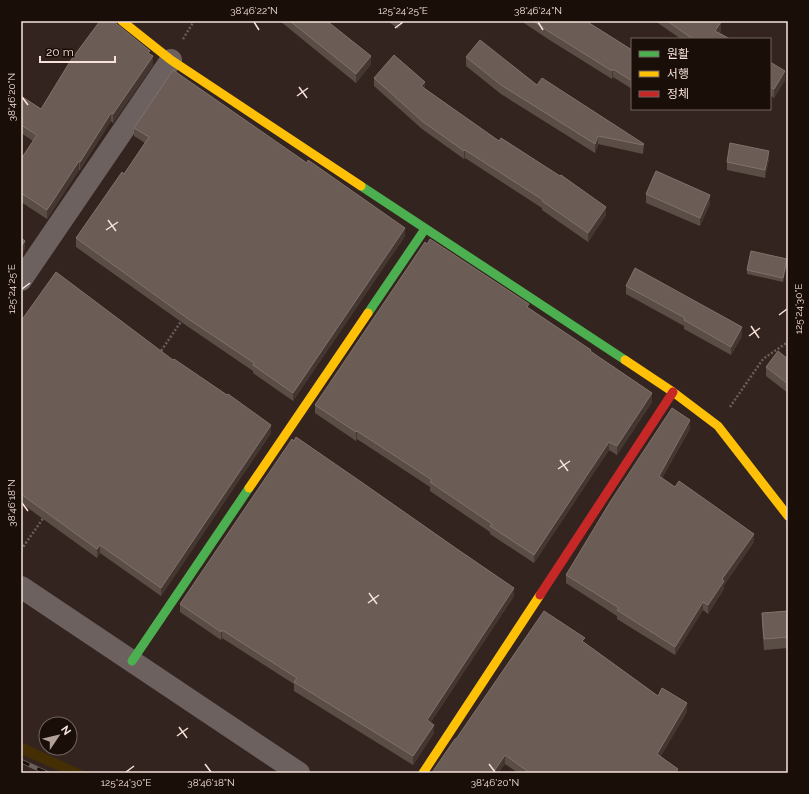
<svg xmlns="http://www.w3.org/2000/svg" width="809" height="794" viewBox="0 0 809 794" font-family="Raleway,'Noto Sans KR',sans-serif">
  <rect width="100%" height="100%" fill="#34241f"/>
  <polygon fill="#442f05" points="21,742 88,773 64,773 21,754"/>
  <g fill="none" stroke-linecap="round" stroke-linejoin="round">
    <g stroke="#695e5c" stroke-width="2.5" stroke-dasharray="2 2" stroke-linecap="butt">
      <polyline points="183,39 194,21"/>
      <polyline points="159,354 182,320"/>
      <polyline points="730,407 763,359 788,342"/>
      <polyline points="21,550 44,517"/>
    </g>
    <g stroke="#6d6160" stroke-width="22">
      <polyline points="21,280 171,60"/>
      <polyline points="21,587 299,773"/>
    </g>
    <g stroke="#4caf50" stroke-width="9">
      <polyline points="361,186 625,360"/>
      <polyline points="368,313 425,229"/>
      <polyline points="132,661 249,488"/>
    </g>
    <g stroke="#ffc107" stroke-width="9">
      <polyline points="122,21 171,60 361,186"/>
      <polyline points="625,360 673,392 718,426 788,516"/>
      <polyline points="249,488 368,313"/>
      <polyline points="423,773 540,595"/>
    </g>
    <polyline stroke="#c62828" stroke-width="9" points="540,595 673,392"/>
    <defs>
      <polyline id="rail" points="21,761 47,773"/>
    </defs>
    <use href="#rail" stroke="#6c605e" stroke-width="4.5"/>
    <use href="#rail" stroke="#1a0e09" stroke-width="3" stroke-dasharray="9" stroke-linecap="butt"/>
  </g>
  <g fill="#5a4d46">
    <polygon points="280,21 327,21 371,64 356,83"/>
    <polygon points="388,21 405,21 398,29"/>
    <polygon points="521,21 586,21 632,50 632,89 613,77 612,79 548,39"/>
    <polygon points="655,21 720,21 721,30 720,33 730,39 681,39"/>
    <polygon points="150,54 153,65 113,123 111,121 80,170 79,170 47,219 21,202 21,159 33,141 21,133 21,96 41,109"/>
    <polygon points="466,57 537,85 644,144 643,154 598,144 595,153 501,94 466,66"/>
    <polygon points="770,62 785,80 774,98 770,95"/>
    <polygon points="374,78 425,89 499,141 606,215 588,242 542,210 542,208 465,158 464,159 422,129 374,86"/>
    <polygon points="134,128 405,236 293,401 253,373 253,371 187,326 76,247 76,238 124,174 145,143 134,136"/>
    <polygon points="769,159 765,178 727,170 727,162"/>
    <polygon points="646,194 710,204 700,226 646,203"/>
    <polygon points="787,263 783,282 747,274 747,270"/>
    <polygon points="626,286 742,336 731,355 684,329 684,326 626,294"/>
    <polygon points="529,309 591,351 652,402 617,455 609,450 534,563 490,534 490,532 430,491 430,487 357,439 356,441 315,413 315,405"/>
    <polygon points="21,321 173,360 271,433 161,596 100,553 97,558 21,503"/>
    <polygon points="788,359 788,393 766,376 766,367"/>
    <polygon points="690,429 662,478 754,542 724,585 724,589 708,614 703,610 675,655 617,619 617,616 566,583 566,575"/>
    <polygon points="514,596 431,722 434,733 413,765 294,691 294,684 222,638 221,640 180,612 180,604"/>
    <polygon points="788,611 788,648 764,650 762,624 762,613"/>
    <polygon points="585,643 658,696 687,712 660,757 678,773 518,773 505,764 498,773 432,773 456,739"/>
  </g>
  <g fill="#443630">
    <polygon points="398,21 405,21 398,29"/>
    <polygon points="721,22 721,30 715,39 715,31"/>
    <polygon points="153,56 153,65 113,123 113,114"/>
    <polygon points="371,56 371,64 356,83 356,74"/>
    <polygon points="613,69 613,77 612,79 612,71"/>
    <polygon points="785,71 785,80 774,98 774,89"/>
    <polygon points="425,82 425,90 421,86"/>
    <polygon points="111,113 111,121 80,170 80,162"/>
    <polygon points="598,136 598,144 595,153 595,144"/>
    <polygon points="465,150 465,158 464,159 464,151"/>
    <polygon points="769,151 769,159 765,178 765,170"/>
    <polygon points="79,161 79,170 47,219 47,210"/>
    <polygon points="710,195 710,204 700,226 700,218"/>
    <polygon points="606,207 606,215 588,242 588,233"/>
    <polygon points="405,228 405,236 293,401 293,393"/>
    <polygon points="25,241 25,249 21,256 21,247"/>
    <polygon points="787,259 787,263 783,282 783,278"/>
    <polygon points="742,327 742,336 731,355 731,347"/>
    <polygon points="652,393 652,402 617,455 617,446"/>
    <polygon points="690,420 690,429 659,484 659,476"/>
    <polygon points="271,425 271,433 161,596 161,588"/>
    <polygon points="357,431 357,439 356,441 356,432"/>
    <polygon points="609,442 609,450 534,563 534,555"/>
    <polygon points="754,534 754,542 724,585 724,589 708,614 708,605 722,579"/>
    <polygon points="100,545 100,553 97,558 97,549"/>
    <polygon points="514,588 514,596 427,728 427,720"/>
    <polygon points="703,602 703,610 675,655 675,647"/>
    <polygon points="222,630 222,638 221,640 221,632"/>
    <polygon points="687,703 687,712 657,763 657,754"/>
    <polygon points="434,725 434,733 413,765 413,756"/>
    <polygon points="505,755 505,764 498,773 493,773"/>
    <polygon points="678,769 678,773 675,773"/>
  </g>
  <g fill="#6b5d56" stroke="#80726b">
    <polygon points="100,21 113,21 150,51 148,53 153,56 113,114 111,113 80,162 79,161 47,210 21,193 21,159 37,135 21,125 21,96 41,109 71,60"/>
    <polygon points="290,21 327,21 371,56 356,74"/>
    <polygon points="533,21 586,21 632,50 632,81 613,69 612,71 548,31"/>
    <polygon points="667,21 720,21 721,22 715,31 730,39 693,39"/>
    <polygon points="480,40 537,85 542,78 644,144 643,145 598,136 595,144 501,85 466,57"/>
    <polygon points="394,55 425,82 421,86 499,141 501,138 560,176 561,175 606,207 588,233 542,201 543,200 465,150 464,151 422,121 374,78"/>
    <polygon points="770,62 785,71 774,89 770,87"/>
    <polygon points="173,70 307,163 308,160 405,228 293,393 253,365 254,363 187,318 76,238 122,172 124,174 149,137 134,128"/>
    <polygon points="730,143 769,151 765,170 727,162"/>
    <polygon points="656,171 710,195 700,218 646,194"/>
    <polygon points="21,238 25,241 21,247"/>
    <polygon points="430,239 529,304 527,307 591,350 590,351 652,393 617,446 609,442 534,555 490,526 492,524 430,482 432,480 357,431 356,432 315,405 425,242 427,244"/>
    <polygon points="751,251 787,259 783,278 747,270"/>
    <polygon points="635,268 742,327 731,347 684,320 685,318 626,286"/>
    <polygon points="56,272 173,360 174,359 227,395 228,394 271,425 161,588 100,545 97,549 21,494 21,321"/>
    <polygon points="778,351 788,359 788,384 766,367"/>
    <polygon points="672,408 690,420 659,476 675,487 679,481 754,534 722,579 724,581 708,605 703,602 675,647 617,610 619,608 566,575 610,502"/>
    <polygon points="296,437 367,486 457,549 514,588 427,720 434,725 413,756 294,682 297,678 222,630 221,632 180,604 292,439 294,441"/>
    <polygon points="544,611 585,638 582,641 658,696 662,688 687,703 657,754 678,769 675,773 530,773 505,755 493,773 432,773 433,771 455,739 456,739"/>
    <polygon points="788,611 788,637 764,639 762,613"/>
  </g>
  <path fill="none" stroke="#f6e2db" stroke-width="1.5" d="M 254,22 L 259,30M 538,22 L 543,30M 395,28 L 403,22M 299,87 L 307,98M 297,96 L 308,88M 22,97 L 28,105M 108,220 L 116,231M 106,230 L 118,222M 22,289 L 30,283M 779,315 L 787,309M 751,326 L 759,338M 749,336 L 760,328M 560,460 L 568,471M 558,469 L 570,461M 22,503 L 28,511M 369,593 L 377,604M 368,603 L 379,595M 179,727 L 187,738M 177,736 L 188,728M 205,764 L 211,772M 489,764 L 495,772M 126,772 L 134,766"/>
  <rect width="809" height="794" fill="none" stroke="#1a0e09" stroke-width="44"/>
  <rect x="631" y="38" width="140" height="72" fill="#1a0e09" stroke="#72635d"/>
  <rect x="639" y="51" width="20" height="6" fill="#4caf50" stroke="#72635d"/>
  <text x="667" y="58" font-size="12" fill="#f6e2db">원활</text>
  <rect x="639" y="71" width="20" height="6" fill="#ffc107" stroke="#72635d"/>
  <text x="667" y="78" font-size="12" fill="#f6e2db">서행</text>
  <rect x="639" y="91" width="20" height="6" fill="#c62828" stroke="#72635d"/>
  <text x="667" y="98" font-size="12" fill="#f6e2db">정체</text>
  <g transform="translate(58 736) rotate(55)"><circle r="19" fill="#1a0e09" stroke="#72635d"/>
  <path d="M0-3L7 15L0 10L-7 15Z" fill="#b2a099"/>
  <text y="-6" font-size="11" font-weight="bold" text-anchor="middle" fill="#f6e2db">N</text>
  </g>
  <path d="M40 56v6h75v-6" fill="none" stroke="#f6e2db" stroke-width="2"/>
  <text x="46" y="56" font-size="12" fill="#f6e2db" stroke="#1a0e09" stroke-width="3" paint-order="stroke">20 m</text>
  <rect x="22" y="22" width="765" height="750" fill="none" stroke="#f6e2db" stroke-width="1.5"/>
  <g font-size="10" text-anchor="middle" fill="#f6e2db">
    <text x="254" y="14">38°46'22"N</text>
    <text x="403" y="14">125°24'25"E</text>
    <text x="538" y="14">38°46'24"N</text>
    <text transform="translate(11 97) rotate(-90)" y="4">38°46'20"N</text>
    <text transform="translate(11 289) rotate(-90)" y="4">125°24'25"E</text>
    <text transform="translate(798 309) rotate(-90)" y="4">125°24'30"E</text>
    <text transform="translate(11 503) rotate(-90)" y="4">38°46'18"N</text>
    <text x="126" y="786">125°24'30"E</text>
    <text x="211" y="786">38°46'18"N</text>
    <text x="495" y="786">38°46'20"N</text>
  </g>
</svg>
